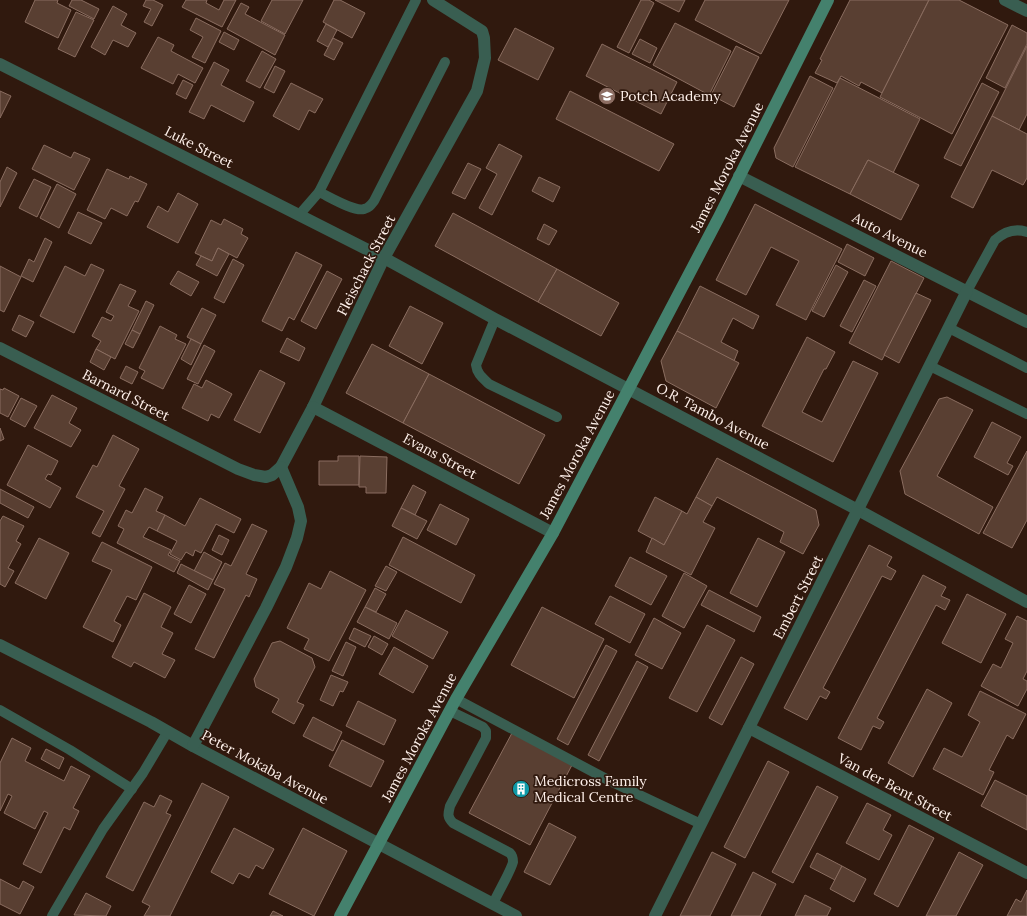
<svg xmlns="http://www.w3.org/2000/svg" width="1027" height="916" viewBox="0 0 1027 916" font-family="Lora,serif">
  <rect width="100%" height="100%" fill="#30190e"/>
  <g fill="#593f32" stroke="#8a6d60">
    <polygon points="35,0 58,0 57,3 71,10 58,38 25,22"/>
    <polygon points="72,0 81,0 99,9 94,19 69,6"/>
    <polygon points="146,0 153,0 163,5 152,26 144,22 151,9 143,6"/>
    <polygon points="186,0 207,0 206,3 219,10 224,0 236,0 222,27 182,7"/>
    <polygon points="272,0 303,0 285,34 261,21"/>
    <polygon points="334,0 340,0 365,13 352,38 323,22"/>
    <polygon points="641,0 649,0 654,3 629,53 617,47"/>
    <polygon points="655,0 685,0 679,12"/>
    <polygon points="705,0 789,0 761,54 695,20"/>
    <polygon points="850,0 929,0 882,93 861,82 859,86 841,76 837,83 815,73 822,60 820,59"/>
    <polygon points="929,0 959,0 1008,25 952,134 880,97"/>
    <polygon points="241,3 249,7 245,14 285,35 275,55 227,29"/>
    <polygon points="113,6 127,14 121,25 136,33 128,47 113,40 105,55 91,47"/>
    <polygon points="76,12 94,20 75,57 58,49"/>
    <polygon points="196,18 221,31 205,63 192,57 203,37 190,30"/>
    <polygon points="675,23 731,51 709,95 653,65"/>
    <polygon points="326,24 337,30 328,47 317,41"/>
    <polygon points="1012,25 1027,33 1027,44 1005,88 986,78"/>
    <polygon points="515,28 554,48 538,80 498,60"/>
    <polygon points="224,32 239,40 234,50 219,42"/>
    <polygon points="158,37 174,45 171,51 203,68 195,83 178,74 173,84 141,68"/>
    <polygon points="333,38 343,43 334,60 324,55"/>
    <polygon points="640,39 657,48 650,63 632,54"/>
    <polygon points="602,44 677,82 661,114 586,76"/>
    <polygon points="736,46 759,57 734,107 711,95"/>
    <polygon points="1027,46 1027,114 1019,130 992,116"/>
    <polygon points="262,51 276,59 260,88 246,81"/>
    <polygon points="214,62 229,70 221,85 254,102 244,122 211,105 204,119 189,112"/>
    <polygon points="275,66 285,71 274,93 264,88"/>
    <polygon points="810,76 833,88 793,167 776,158 774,148"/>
    <polygon points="840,78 920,119 893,173 868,160 850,194 795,167"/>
    <polygon points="183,80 193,85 186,99 176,94"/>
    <polygon points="291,83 323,99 315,113 309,110 299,130 273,116"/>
    <polygon points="982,83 999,92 961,166 944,158"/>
    <polygon points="0,91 11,96 0,118"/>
    <polygon points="570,91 674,144 659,171 556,119"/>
    <polygon points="992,116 1027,134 1027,178 1023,185 992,170 973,208 951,197"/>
    <polygon points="499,144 522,156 492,215 479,208 497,174 486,168"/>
    <polygon points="44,145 71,158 74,152 90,159 74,190 32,169"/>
    <polygon points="868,160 919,185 901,220 850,194"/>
    <polygon points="468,163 481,169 465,199 452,193"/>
    <polygon points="7,167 17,173 0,207 0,182"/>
    <polygon points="107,169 129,179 130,176 147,184 138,202 135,201 127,216 111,208 105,219 87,210"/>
    <polygon points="539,177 560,187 553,202 532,191"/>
    <polygon points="34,179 51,187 37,217 19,208"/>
    <polygon points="57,184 76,194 59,228 40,218"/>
    <polygon points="178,193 198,204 178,243 147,227 158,206 168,212"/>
    <polygon points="755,204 842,249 806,320 776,305 799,261 771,247 746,295 716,280"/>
    <polygon points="78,212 102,223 91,244 68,233"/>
    <polygon points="453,213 557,269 538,302 435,246"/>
    <polygon points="224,219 243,229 241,234 248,238 237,258 218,248 212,261 195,253 211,220 221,225"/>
    <polygon points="544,224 557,231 549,245 537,239"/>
    <polygon points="45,238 52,242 33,282 21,276 29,259 34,262"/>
    <polygon points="847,244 874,258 865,276 838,262"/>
    <polygon points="218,248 229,254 217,276 196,265 201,256 212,261"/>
    <polygon points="296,252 322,265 294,320 289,317 282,331 262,321"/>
    <polygon points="233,259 244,265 224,303 214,298"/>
    <polygon points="891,261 924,278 882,360 849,343"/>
    <polygon points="91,264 104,270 74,333 40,316 65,266 85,276"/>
    <polygon points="836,265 848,272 824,317 812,311"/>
    <polygon points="0,266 21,277 4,312 0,310"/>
    <polygon points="557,269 619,303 601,336 538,302"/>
    <polygon points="178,271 199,282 191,296 170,284"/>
    <polygon points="327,271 342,279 316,329 301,321"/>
    <polygon points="864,280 876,286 852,332 840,326"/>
    <polygon points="120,284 136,291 128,306 139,311 115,359 96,349 101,341 92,336 102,317 111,321 114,316 106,312"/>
    <polygon points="700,286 759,316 753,329 733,318 721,342 738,351 734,361 677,331"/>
    <polygon points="916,293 931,300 899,363 884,355"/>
    <polygon points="146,301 154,305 140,334 132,330"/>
    <polygon points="410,306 443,323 422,364 389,346"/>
    <polygon points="202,308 216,315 201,344 187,337"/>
    <polygon points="19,315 34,322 26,337 12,330"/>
    <polygon points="160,326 177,335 175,339 186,344 163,389 141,378 145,371 139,368"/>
    <polygon points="132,330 140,334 133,348 125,344"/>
    <polygon points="677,331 739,363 716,408 666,381 661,361"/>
    <polygon points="807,337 835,352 826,369 824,369 802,412 822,422 853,361 878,373 833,462 762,426"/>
    <polygon points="287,338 305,348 299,361 280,352"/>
    <polygon points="191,339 201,344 191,365 181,359"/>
    <polygon points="372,344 429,374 403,423 346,393"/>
    <polygon points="204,345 215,351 198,384 187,379"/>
    <polygon points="96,349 111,357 104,370 90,362"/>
    <polygon points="126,366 138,372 132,384 120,378"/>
    <polygon points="260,370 285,383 260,433 234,420"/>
    <polygon points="429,374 545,435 519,484 403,423"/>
    <polygon points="206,380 232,394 219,418 211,414 208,421 182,408 194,384 202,388"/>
    <polygon points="4,388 19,396 8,417 0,413 0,389 3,390"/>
    <polygon points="52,395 77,408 69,423 81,430 71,447 34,428"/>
    <polygon points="947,397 973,410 937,476 993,507 979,534 905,494 900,471 939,399"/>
    <polygon points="21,398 37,406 25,427 10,419"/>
    <polygon points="992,422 1021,437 1007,463 1013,466 1008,475 974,457"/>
    <polygon points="0,428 4,439 0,441"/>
    <polygon points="113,435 139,449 119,486 125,489 100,537 92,533 104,511 76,497 93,465 97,467"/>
    <polygon points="28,445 58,461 51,475 48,474 45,479 61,488 50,508 7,485"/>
    <polygon points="1027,451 1027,520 1012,548 983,533"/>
    <polygon points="338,456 359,456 359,485 319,485 319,461 338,461"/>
    <polygon points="360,456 387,457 386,493 366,493 366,487 359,487"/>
    <polygon points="717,458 816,510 819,525 803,554 780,542 784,532 717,497 712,506 696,497"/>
    <polygon points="413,485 426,492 415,515 401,508"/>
    <polygon points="145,488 163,497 156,511 165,515 157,531 149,527 143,537 171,550 168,555 180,561 174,572 117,543 124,529 118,526 126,510 132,513"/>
    <polygon points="0,489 34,507 28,518 0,503"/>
    <polygon points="655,497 682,511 664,545 638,531"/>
    <polygon points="696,497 712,506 703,522 715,528 691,575 646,552 652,538 664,545 682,511 687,514"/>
    <polygon points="200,498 241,519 234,533 216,524 201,553 195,550 193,556 186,552 181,560 170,554 177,541 157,531 165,515 185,526"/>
    <polygon points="440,504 469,519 456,545 427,530"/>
    <polygon points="401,508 427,521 417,539 392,526"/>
    <polygon points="3,516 24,526 16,541 21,544 8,568 14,571 5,587 0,584 0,521"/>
    <polygon points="252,524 267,531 246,574 257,579 249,597 246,595 214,658 195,649 225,589 214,584 225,563 231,566"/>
    <polygon points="219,535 229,540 222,555 212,550"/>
    <polygon points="403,537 475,575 461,603 389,565"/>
    <polygon points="39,538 69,553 46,599 15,583"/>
    <polygon points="758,538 785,552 757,607 730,593"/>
    <polygon points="102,542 152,567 136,600 127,596 114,621 121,625 113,642 83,627 112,570 92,561"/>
    <polygon points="869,545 892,557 887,566 896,571 891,580 882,576 823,688 830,692 826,699 820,696 807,720 784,708"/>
    <polygon points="204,552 222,562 213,580 194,571"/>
    <polygon points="630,557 667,576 651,605 615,586"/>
    <polygon points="181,564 213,580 208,590 177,573"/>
    <polygon points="386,566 397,572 386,591 375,586"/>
    <polygon points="330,571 366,590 329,661 304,649 309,639 287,628 309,583 321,589"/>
    <polygon points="684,573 707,586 684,628 662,616"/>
    <polygon points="923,575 946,587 941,596 950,600 945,610 936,605 877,718 884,722 880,729 873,726 861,750 838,738"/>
    <polygon points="189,585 206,594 191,623 174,614"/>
    <polygon points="375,588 386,594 376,612 365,607"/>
    <polygon points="709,590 761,617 754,632 701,605"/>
    <polygon points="144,593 171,607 161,627 173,633 162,654 175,660 165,678 134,662 131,667 112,657"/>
    <polygon points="967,594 1006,614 981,663 942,643"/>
    <polygon points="610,596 645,614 630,643 595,624"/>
    <polygon points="365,607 397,623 389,639 357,622"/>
    <polygon points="542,607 604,639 574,698 511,665"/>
    <polygon points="406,610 448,632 433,659 392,636"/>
    <polygon points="1017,616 1027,621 1027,671 1023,679 1027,681 1027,689 1018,706 981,686 993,664 1001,668 1013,643 1005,639"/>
    <polygon points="654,618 681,633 662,669 635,655"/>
    <polygon points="707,625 735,640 697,712 669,698"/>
    <polygon points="354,628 371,636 365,647 349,639"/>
    <polygon points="374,636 388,644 382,655 368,647"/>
    <polygon points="280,641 312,658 315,667 297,702 304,705 294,724 272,712 279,699 256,687 254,679 272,643"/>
    <polygon points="346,642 356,647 343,676 332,671"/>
    <polygon points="606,645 617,651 568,745 557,739"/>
    <polygon points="394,647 428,666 413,693 379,674"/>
    <polygon points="741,657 754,664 722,725 709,718"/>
    <polygon points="637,661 648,667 599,761 588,755"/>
    <polygon points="331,675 348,682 343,692 340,691 333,706 320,700"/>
    <polygon points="927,689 952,703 913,777 888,763"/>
    <polygon points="980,691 1026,714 1013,739 1007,735 989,770 994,772 983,795 933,769 944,748 962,757 980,722 968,715"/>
    <polygon points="358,701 396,720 384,745 346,726"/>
    <polygon points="313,717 342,732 333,751 303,736"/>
    <polygon points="512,733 572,765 530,845 469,813"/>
    <polygon points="12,738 31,748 25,761 64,781 71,766 90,776 73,808 79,811 70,830 64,827 41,873 23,864 48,813 44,811 35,829 4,813 12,796 8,794 0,811 0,763"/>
    <polygon points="342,740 384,761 371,787 329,766"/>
    <polygon points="46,749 64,758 59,769 41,759"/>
    <polygon points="768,761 789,772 745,858 724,847"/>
    <polygon points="995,780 1027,796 1027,830 981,806"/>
    <polygon points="202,783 229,797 170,916 144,916 150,906 142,902"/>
    <polygon points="817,786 838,797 793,883 772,872"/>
    <polygon points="160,795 172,801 166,813 171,815 133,891 106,877 144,802 154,807"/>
    <polygon points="867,803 891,815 883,830 892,835 879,860 846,843"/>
    <polygon points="549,823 576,837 550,885 524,872"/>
    <polygon points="909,825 934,838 898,907 874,894"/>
    <polygon points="234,828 274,849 263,869 256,865 249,878 239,873 233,884 211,872"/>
    <polygon points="303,828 347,851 314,916 269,894"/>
    <polygon points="712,852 736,864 710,916 680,916"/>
    <polygon points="959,852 983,865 956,916 926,916"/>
    <polygon points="817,853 842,866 835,880 810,867"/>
    <polygon points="842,866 866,879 854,902 830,889"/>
    <polygon points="753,872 776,884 760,916 731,916"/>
    <polygon points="0,879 19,889 23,881 34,887 20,914 0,904"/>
    <polygon points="1027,890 1027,916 1007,916 1016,899 1021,902"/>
    <polygon points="86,893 111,906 106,916 74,915"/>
    <polygon points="805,895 831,908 827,916 795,916"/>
    <polygon points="273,911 283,916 270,916"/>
  </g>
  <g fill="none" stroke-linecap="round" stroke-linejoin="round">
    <g stroke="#395e51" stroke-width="10">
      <path d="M 319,192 C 328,196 354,212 364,209 C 369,208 371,205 374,201 L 445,62"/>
      <polyline points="299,215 319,192 416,0"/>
      <path d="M 967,291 L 995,240 C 1004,232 1015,228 1027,232"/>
      <path d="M 495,319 L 476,365 C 477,374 483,378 489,384 L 557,417"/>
      <polyline points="949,328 1027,368"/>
      <polyline points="930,366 1027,414"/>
      <polyline points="456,699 612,782 701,824"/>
      <polyline points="0,710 70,750 132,789"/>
      <path d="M 450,711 L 483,727 L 486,731 L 486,738 L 450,806 C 448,814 447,817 453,823 L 510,853 C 512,855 513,858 513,862 C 511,871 497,894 493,904"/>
      <polyline points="52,916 103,829 143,773 168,731"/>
    </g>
    <g stroke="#395e51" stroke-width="12">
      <polyline points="1005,0 1027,11"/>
      <polyline points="0,64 384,258 495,319 858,510 1027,602"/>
      <polyline points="739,176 1027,322"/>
      <polyline points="0,348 238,469 254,475 266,477 272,475 281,467 313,407 384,258 477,91 485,58 484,38 482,31 433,0"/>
      <polyline points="313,407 553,533"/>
      <polyline points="0,645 151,722 193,746 516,916"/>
      <polyline points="749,728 1027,873"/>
      <polyline points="193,746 266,608 286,567 297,538 301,521 298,507 281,467"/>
      <polyline points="655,916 967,291"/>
    </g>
    <polyline stroke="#44816d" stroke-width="12" points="340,916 456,699 553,533 719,217 828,0"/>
  </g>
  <defs>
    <symbol id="school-disc" viewBox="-11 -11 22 22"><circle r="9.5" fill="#8d6e63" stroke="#30190e"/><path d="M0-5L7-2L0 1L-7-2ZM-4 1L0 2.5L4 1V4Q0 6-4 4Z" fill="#fff"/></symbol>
    <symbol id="building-disc" viewBox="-11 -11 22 22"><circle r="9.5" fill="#0f9aa8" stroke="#30190e"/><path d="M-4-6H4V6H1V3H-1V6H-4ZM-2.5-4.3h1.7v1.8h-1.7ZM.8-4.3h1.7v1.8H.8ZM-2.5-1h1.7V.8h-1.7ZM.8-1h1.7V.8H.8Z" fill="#fff"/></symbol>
  </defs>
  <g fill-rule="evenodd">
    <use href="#school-disc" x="597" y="86" width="20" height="20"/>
    <use href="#building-disc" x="511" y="779" width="20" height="20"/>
  </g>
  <g text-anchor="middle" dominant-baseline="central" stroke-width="3.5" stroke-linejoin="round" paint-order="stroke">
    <g font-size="14" fill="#fff1eb" stroke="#30190e" text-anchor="start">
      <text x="620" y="96">Potch Academy</text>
      <text x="534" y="781">Medicross Family<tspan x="534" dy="16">Medical Centre</tspan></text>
    </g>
    <g font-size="14" fill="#fff1eb" stroke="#30190e">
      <text transform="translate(199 147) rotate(27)">Luke Street</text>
      <text transform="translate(727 167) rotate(-63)">James Moroka Avenue</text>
      <text transform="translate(890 235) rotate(27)">Auto Avenue</text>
      <text transform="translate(366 265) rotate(-63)">Fleischack Street</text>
      <text transform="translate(126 395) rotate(27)">Barnard Street</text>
      <text transform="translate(713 416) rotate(28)">O.R. Tambo Avenue</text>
      <text transform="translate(577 454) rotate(-62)">James Moroka Avenue</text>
      <text transform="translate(440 456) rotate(28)">Evans Street</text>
      <text transform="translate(798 597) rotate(-63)">Embert Street</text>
      <text transform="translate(419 737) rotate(-62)">James Moroka Avenue</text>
      <text transform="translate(265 767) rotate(28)">Peter Mokaba Avenue</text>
      <text transform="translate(895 787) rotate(28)">Van der Bent Street</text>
    </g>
  </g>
</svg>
